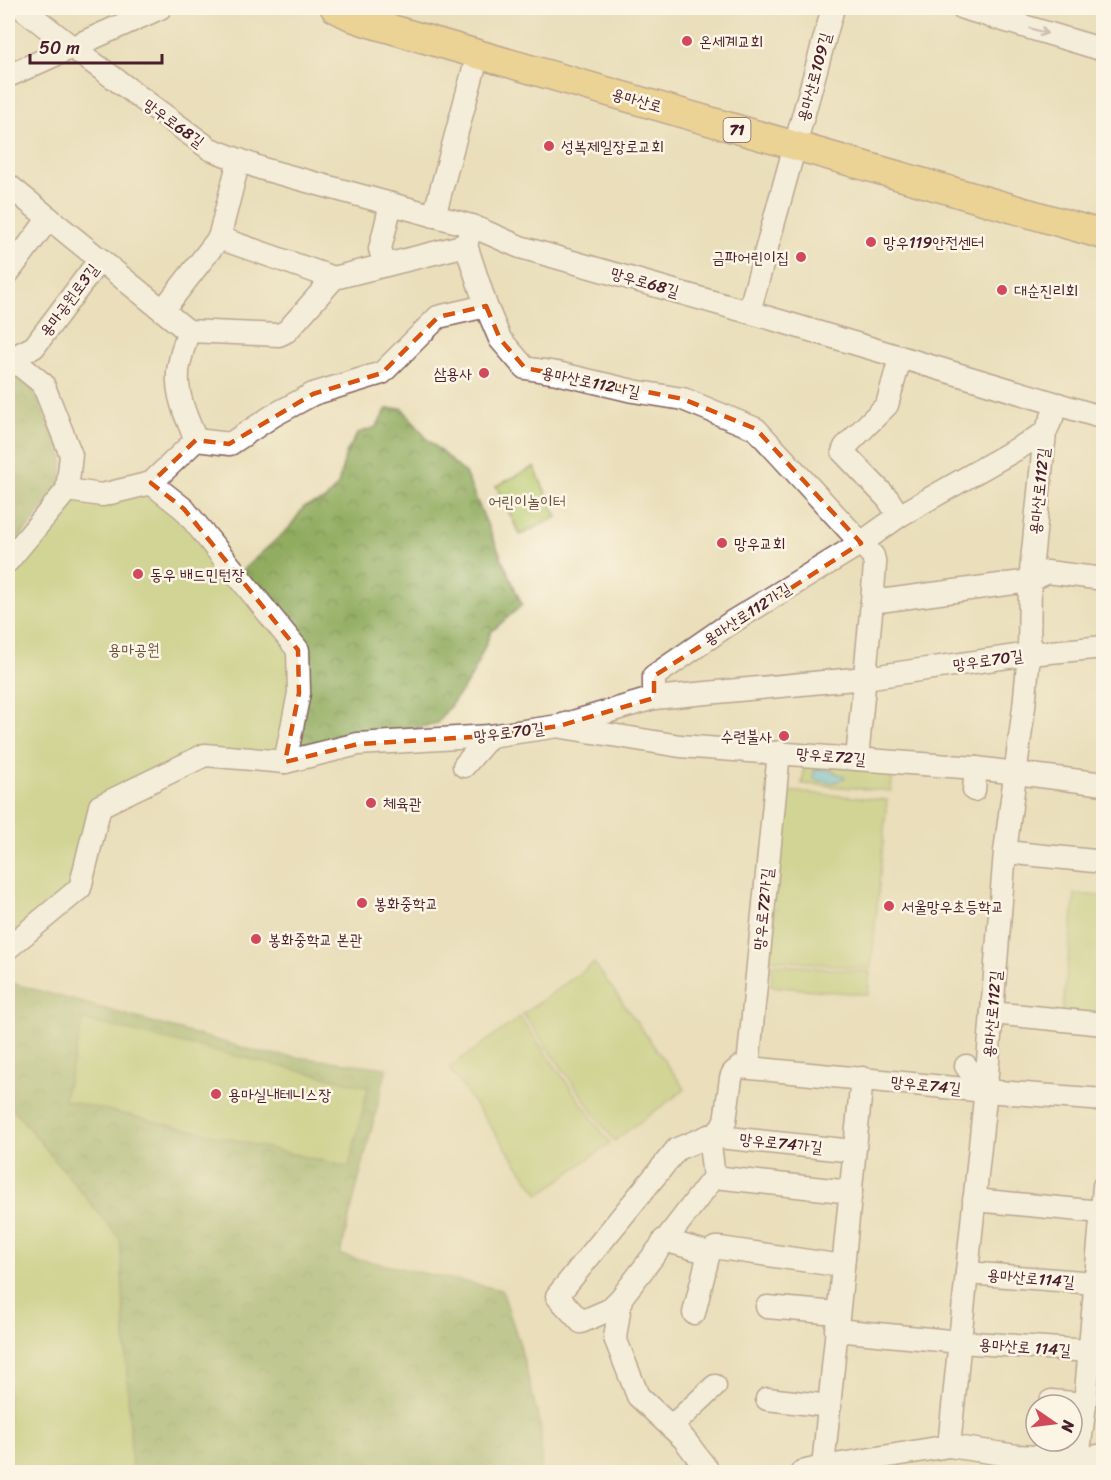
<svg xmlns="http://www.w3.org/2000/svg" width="1111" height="1480" viewBox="0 0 1111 1480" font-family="Sriracha,'Poor Story',sans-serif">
  <defs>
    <pattern id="forest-crowns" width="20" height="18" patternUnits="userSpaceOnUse" patternTransform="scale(1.5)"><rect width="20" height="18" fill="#90ac5f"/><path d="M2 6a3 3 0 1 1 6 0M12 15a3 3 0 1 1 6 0" fill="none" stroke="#788b4f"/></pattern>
  </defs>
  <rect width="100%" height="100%" fill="#fcf5e5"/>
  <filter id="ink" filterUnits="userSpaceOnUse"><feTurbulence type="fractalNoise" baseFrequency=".0167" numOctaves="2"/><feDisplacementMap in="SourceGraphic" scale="12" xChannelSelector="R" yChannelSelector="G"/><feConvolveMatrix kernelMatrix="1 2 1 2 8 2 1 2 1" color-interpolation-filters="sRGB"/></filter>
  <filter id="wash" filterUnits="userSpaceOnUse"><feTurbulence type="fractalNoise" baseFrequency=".008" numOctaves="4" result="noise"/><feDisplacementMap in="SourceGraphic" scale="24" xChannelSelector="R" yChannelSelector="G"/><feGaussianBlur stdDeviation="1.35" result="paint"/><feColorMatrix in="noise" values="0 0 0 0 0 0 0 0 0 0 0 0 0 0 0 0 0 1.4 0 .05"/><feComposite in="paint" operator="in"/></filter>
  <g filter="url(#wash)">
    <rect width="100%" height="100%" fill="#eadfba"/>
    <g fill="url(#forest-crowns)" stroke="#6d6645" stroke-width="1.5">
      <polygon points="17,375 29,381 63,455 60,488 8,552 8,379"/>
      <polygon points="402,408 428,440 465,473 522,605 491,632 471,678 437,723 285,762 237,575 289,528 304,507 325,500 338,485 346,453 358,433 376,427 387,409"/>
      <polygon points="8,982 263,1053 387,1068 340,1255 502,1290 520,1345 541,1429 541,1472 132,1472 120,1239 8,1103"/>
    </g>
    <g fill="#b5c86b" stroke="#80744b" stroke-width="1.5">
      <polygon points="534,467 557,517 520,535 496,486"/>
      <polygon points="151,483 298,650 285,762 205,755 101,806 80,888 8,948 8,560 67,490"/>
      <polygon points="805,763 893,770 891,791 802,784"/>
      <polygon points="786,791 887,800 871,969 770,959"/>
      <polygon points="1075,894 1103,896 1103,1021 1062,1016"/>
      <polygon points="594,963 685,1089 614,1141 523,1014"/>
      <polygon points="772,964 870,972 868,995 771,986"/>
      <polygon points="520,1017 610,1143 539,1195 449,1068"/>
      <polygon points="83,1020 368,1087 349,1167 64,1100"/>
      <polygon points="8,1103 120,1239 132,1472 8,1472"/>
    </g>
    <polygon fill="#64c2e2" stroke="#577086" stroke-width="1.5" points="818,768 829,770 845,777 844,779 832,783 815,780 813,774"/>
  </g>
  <g filter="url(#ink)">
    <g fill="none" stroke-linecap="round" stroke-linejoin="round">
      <defs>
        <g id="minor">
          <polyline points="22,8 73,48 210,149 263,169 472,226 520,247 783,322 1104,418"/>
          <polyline points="963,8 1104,50"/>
          <polyline points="8,76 160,8"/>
          <polyline points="8,185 188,331 279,335 287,331 334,278 466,245 472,226"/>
          <polyline points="434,216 478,54"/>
          <polyline points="219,238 334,278"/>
          <polyline points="466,245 486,306"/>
          <polyline points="385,265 380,249 391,204"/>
          <polyline points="8,273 49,218"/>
          <polyline points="163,310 219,238 239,160"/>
          <polyline points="749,312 833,8"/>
          <path d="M 188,331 C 185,344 179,359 178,372 C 176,396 187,419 196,440"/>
          <polyline points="8,360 34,347 100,259"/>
          <polyline points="151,483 184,509 298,650 299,693 285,762"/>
          <polyline points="67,490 102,495 151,483 196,440 230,444 274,415 313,394 382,373 438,317 486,306 500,339 525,368 557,373 633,391 683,399 756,429 873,556 875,565 872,602 857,759"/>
          <polyline points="899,516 888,499 843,452 845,447 887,405 900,358"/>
          <polyline points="8,561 67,490 71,455 43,384 11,358"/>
          <polyline points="872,602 1030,581 1047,572 1104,579"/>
          <polyline points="654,698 654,676 732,622 861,543 899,516 1045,433"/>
          <polyline points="562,727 680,746 976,768 1104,784"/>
          <polyline points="464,766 490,736"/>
          <polyline points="974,790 976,768"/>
          <polyline points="1005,852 1104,862"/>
          <polyline points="8,948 80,888 100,806 205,755 285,762 358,744 490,736 559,726 654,698 865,678 1029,654 1104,647"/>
          <polyline points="992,1013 1104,1024"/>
          <polyline points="748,1066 779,752"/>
          <polyline points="966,1066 985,1091"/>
          <polyline points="709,1136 714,1177 621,1298 615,1338 638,1396 684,1439 709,1472"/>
          <polyline points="716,1136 725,1121 731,1078 733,1073 740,1067 985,1091 1104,1100"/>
          <polyline points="714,1177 851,1192"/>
          <polyline points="974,1200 1101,1212"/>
          <polyline points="664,1240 709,1253 694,1313"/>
          <polyline points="709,1253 715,1248 720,1248 843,1266"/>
          <polyline points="967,1273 1095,1283"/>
          <polyline points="621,1298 609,1310 581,1322 557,1296 677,1149 709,1136 854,1151"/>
          <polyline points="767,1307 837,1313"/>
          <polyline points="836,1330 960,1342 1089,1351"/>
          <polyline points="767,1399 830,1406"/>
          <polyline points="1051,1401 1085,1404"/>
          <polyline points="671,1427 715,1386"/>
          <polyline points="949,1446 985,1098 1005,852 1024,707 1029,654 1030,581 1045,433 1058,404"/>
          <polyline points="1078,1459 1085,1404 1104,1186"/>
          <polyline points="823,1467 862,1078"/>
          <polyline points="802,1472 823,1467 949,1446 1017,1456 1078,1459 1104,1455"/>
        </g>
        <polyline id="major" points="335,8 355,18 370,23 1104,235"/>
      </defs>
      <use href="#minor" stroke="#82625d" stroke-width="25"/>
      <use href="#major" stroke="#82625d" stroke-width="31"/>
      <use href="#minor" stroke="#fff" stroke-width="22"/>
      <use href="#major" stroke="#edc569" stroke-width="28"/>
    </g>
    <defs><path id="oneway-shaft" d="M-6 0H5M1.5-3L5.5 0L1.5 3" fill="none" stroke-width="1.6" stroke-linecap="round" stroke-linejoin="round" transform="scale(1.5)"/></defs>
    <use stroke="#ae9aa0" href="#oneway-shaft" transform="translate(1039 31) rotate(17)"/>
  </g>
  <path d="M0 0H1111V1480H0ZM 486,306 L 500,339 L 525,368 L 683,399 L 756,429 L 861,543 L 654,676 L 654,698 L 559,726 L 490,736 L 358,744 L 285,762 L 299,693 L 298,650 L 184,509 L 151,483 L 196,440 L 229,444 L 313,394 L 382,373 L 438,317 Z" fill="#eadfba" fill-opacity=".55" fill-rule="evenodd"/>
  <path fill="none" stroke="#d8530f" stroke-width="4.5" stroke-dasharray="12 8" stroke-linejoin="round" d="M 486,306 L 500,339 L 525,368 L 683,399 L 756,429 L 861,543 L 654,676 L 654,698 L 559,726 L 490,736 L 358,744 L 285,762 L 299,693 L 298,650 L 184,509 L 151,483 L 196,440 L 229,444 L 313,394 L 382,373 L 438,317 Z"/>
  <g fill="#d1495b" stroke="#fcf5e5" stroke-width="2">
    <circle cx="687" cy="41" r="6"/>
    <circle cx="549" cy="146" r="6"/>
    <circle cx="871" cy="242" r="6"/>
    <circle cx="801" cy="257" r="6"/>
    <circle cx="1002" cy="290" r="6"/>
    <circle cx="484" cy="373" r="6"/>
    <circle cx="722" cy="543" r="6"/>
    <circle cx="138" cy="574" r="6"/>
    <circle cx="784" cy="736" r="6"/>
    <circle cx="371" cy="803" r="6"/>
    <circle cx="362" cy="903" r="6"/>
    <circle cx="889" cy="906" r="6"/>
    <circle cx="256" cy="939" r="6"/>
    <circle cx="216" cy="1094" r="6"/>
  </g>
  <g text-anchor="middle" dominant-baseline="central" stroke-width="5" stroke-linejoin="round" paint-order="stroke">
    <rect fill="#fcf5e5" stroke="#7f5f63" stroke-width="1.5" x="723.5" y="118" width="27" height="24" rx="4.5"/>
    <g font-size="15" font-weight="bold" fill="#4a1f2b">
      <text x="737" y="130">71</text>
    </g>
    <g font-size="16" fill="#4a1f2b" stroke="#fcf5e5" text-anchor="start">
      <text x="699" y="41">온세계교회</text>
      <text x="561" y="146">성복제일장로교회</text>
      <text x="883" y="242">망우119안전센터</text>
      <text x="789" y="257" text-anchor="end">금파어린이집</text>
      <text x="1014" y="290">대순진리회</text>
      <text x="472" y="373" text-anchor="end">삼용사</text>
      <text x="734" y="543">망우교회</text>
      <text x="150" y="574">동우 배드민턴장</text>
      <text x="772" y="736" text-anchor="end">수련불사</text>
      <text x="383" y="803">체육관</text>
      <text x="374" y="903">봉화중학교</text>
      <text x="901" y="906">서울망우초등학교</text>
      <text x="268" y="939">봉화중학교 본관</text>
      <text x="228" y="1094">용마실내테니스장</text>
    </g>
    <g font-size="16" fill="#4a1f2b" stroke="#fcf5e5">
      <text transform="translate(814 77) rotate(-75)">용마산로109길</text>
      <text transform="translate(637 100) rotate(16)">용마산로</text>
      <text transform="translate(174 123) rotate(36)">망우로68길</text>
      <text transform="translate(645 282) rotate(16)">망우로68길</text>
      <text transform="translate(69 300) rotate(-53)">용마공원로3길</text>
      <text transform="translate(591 382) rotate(12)">용마산로112나길</text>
      <text transform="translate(1039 491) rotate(-84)">용마산로112길</text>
      <text transform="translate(747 614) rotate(-33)">용마산로112가길</text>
      <text transform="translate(988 660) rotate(-8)">망우로70길</text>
      <text transform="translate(509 732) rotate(-7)">망우로70길</text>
      <text transform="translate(831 756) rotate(5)">망우로72길</text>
      <text transform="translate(763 909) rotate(-84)">망우로72가길</text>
      <text transform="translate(992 1014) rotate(-85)">용마산로112길</text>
      <text transform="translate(926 1085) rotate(6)">망우로74길</text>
      <text transform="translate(781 1143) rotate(6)">망우로74가길</text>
      <text transform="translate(1031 1278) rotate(5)">용마산로114길</text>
      <text transform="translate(1025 1347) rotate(4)">용마산로 114길</text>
    </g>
    <g font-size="16" fill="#6a523e" stroke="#fcf5e5">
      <text x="527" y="501">어린이놀이터</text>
      <text x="134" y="649">용마공원</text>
    </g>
  </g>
  <rect width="1111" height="1480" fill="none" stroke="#fcf5e5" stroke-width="30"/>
  <g transform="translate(1054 1423) rotate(104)"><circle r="28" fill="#fcf5e5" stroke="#b59f9b" stroke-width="1.5"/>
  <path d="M0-4.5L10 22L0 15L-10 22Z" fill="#d1495b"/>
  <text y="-9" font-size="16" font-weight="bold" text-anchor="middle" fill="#4a1f2b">N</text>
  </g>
  <path d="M30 54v9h132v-9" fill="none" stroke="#4a1f2b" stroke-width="3"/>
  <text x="39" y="54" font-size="18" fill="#4a1f2b" stroke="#fcf5e5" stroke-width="4.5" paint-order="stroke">50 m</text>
</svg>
